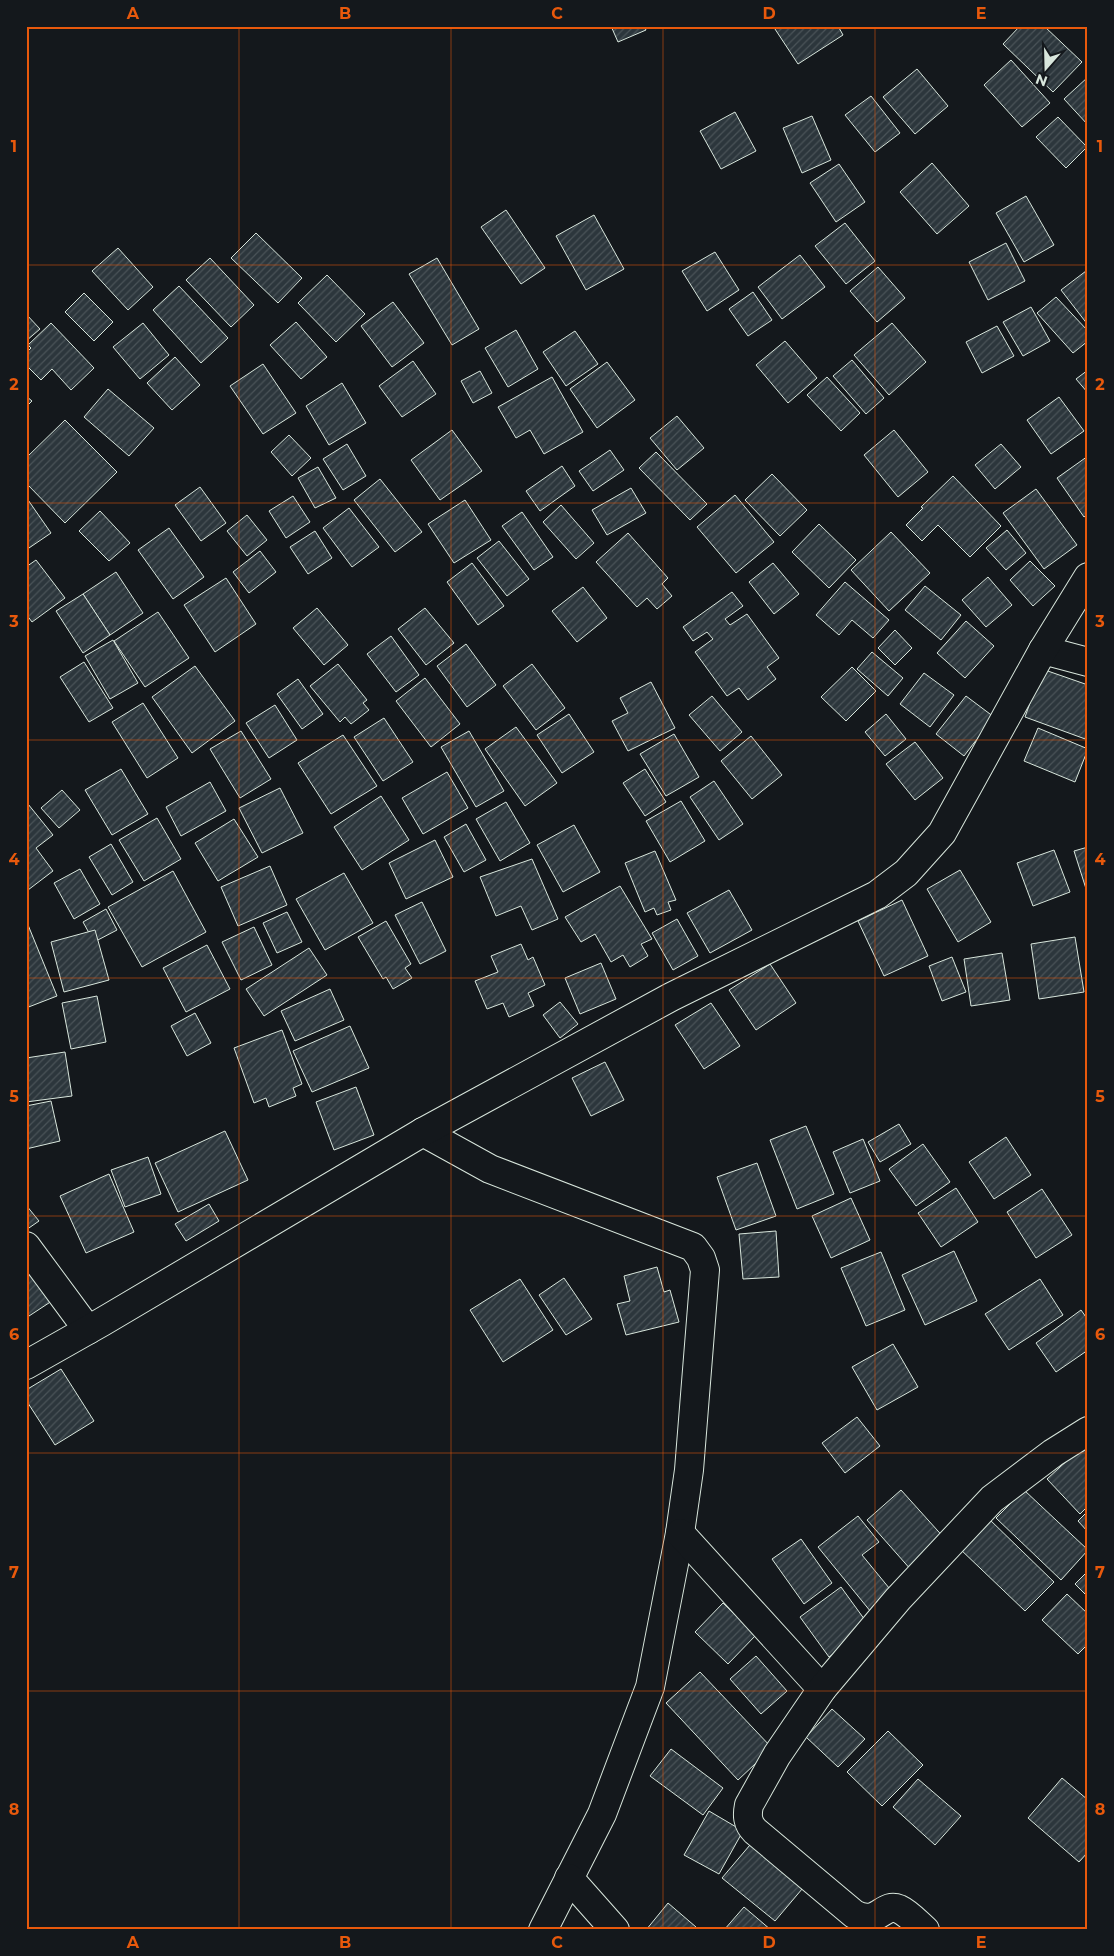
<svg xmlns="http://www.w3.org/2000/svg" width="1114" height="1956" viewBox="0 0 1114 1956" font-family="Montserrat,sans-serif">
  <defs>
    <pattern id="building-hatch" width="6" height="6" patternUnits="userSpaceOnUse" patternTransform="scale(1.25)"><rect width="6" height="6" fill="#2c363c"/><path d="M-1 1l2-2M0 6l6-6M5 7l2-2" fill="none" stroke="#4a5358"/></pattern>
  </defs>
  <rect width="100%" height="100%" fill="#14181c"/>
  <g fill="url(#building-hatch)" stroke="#d8e6dc">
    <polygon points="611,26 644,26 646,30 618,42"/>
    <polygon points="773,26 838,26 843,35 798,64"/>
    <polygon points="1020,26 1044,26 1082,62 1053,92 1003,44"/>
    <polygon points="1011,60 1050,103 1022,127 984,85"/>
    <polygon points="917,69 948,106 915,134 883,97"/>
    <polygon points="1088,77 1088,125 1064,99"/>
    <polygon points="871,96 900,133 875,152 845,115"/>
    <polygon points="735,112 756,151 721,169 700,131"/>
    <polygon points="812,116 831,160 802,173 783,128"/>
    <polygon points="1058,117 1087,147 1066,168 1036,137"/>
    <polygon points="932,163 969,206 937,234 900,192"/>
    <polygon points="839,164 865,202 836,222 810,183"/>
    <polygon points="1026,196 1054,245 1024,262 996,213"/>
    <polygon points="506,210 545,268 521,284 481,227"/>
    <polygon points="594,215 624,269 586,290 556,236"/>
    <polygon points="845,223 875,261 846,284 815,246"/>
    <polygon points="256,233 302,278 278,303 231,258"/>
    <polygon points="1006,243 1025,281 988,300 969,262"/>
    <polygon points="118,248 153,287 128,310 92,271"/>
    <polygon points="715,252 739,290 707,311 682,271"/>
    <polygon points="800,255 825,287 782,319 758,287"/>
    <polygon points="210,258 254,305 231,327 186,280"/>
    <polygon points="437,258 479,329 452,345 409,274"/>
    <polygon points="878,267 905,298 877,322 850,291"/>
    <polygon points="1086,271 1088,273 1088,325 1061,290"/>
    <polygon points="327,275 365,314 336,342 298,303"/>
    <polygon points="179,286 228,338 201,363 153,310"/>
    <polygon points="753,292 772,320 748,336 729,309"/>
    <polygon points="84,293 113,322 94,341 65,312"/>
    <polygon points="1056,297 1088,331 1088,341 1073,353 1037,313"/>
    <polygon points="393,302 424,343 392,367 361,326"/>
    <polygon points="1031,307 1050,341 1023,356 1003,322"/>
    <polygon points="26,314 40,329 26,341"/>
    <polygon points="296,322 327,357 301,379 270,345"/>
    <polygon points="51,323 94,368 71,390 52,369 41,380 26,365 26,353 31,348 28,345"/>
    <polygon points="143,323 169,355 140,379 113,347"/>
    <polygon points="892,323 926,362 889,395 854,355"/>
    <polygon points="997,326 1014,356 982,373 966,342"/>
    <polygon points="516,330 538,369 508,387 485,348"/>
    <polygon points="575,331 598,364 566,386 543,352"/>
    <polygon points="785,341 817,378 788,403 756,365"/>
    <polygon points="175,357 200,385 172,410 147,383"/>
    <polygon points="852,360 884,398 866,414 833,376"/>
    <polygon points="413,361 436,394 402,417 379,386"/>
    <polygon points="607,362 635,400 597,428 570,389"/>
    <polygon points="263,364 296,413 263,434 230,386"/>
    <polygon points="1088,370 1088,393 1076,379"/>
    <polygon points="480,371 492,393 473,403 461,381"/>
    <polygon points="552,377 583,432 544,454 530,430 516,438 498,407"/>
    <polygon points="827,377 860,413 841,431 807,395"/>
    <polygon points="342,383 366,423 329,445 306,406"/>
    <polygon points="108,389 154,428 129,456 84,417"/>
    <polygon points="26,396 32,401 26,407"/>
    <polygon points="1059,397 1084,431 1051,454 1027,420"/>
    <polygon points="677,416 704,448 677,470 650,438"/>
    <polygon points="65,420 117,472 65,523 26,483 26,458"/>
    <polygon points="452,430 482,471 440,500 411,460"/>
    <polygon points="894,430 928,472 898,497 864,455"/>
    <polygon points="289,435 311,458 292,476 271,452"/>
    <polygon points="347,444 366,476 343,490 323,459"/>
    <polygon points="1001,444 1021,467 995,489 975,465"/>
    <polygon points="610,450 624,470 593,491 579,471"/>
    <polygon points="656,452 707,504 690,520 639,468"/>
    <polygon points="1088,456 1088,514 1084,517 1057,478"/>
    <polygon points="562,466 575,486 540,511 526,491"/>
    <polygon points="318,467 336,498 315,508 298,478"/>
    <polygon points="772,474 807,510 780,536 745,500"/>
    <polygon points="953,476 1001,526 970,557 938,525 922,541 906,525 923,508 921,507"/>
    <polygon points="380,479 422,532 395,552 354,500"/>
    <polygon points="200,487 226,523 201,541 175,505"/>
    <polygon points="631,488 646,513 607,535 592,510"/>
    <polygon points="1036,489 1077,545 1044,569 1003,513"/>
    <polygon points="735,495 774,542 736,573 697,527"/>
    <polygon points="293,496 310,522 286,538 269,511"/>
    <polygon points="26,497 51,533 26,550"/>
    <polygon points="465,500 491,540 454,563 428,524"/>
    <polygon points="561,505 594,543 576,559 543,522"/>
    <polygon points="349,508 379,547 352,567 323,528"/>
    <polygon points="100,511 130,543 109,561 79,531"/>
    <polygon points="522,512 553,557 534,570 502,526"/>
    <polygon points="247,515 267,540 247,556 227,531"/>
    <polygon points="819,524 856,560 829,588 792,552"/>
    <polygon points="169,528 204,577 173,599 138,550"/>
    <polygon points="1007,530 1026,553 1006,570 986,548"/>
    <polygon points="315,531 332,558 308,574 290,547"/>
    <polygon points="891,532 930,573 889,611 851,570"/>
    <polygon points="628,533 668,578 662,584 672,596 657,609 647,598 637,607 596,562"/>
    <polygon points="499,541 529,579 507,596 477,558"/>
    <polygon points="260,551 276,572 249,593 233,572"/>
    <polygon points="36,560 65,598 32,622 26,614 26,567"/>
    <polygon points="1030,561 1055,586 1033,606 1010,580"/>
    <polygon points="472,563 504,606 478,625 447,582"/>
    <polygon points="773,563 799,594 774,614 749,582"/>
    <polygon points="116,572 143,613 110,635 83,594"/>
    <polygon points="988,577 1012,605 986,627 962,600"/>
    <polygon points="226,578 256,624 215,652 184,605"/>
    <polygon points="845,582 889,620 873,638 852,620 839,635 816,615"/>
    <polygon points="925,586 961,615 941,640 905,610"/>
    <polygon points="583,587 607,618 577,642 552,611"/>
    <polygon points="732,592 743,606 725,619 730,625 747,614 779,658 767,667 776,679 748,700 739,688 727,696 695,652 713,639 707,632 693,641 683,627"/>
    <polygon points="83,594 110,635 83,653 56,611"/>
    <polygon points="317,608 348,645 324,665 293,628"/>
    <polygon points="425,608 454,643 426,665 398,629"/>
    <polygon points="158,612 189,658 145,687 114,641"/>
    <polygon points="966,621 994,646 965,678 937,653"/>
    <polygon points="895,630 912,648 895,665 878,648"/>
    <polygon points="391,636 419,675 396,692 367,654"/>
    <polygon points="113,640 138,683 110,699 85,656"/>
    <polygon points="466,644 496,685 467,707 437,666"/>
    <polygon points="872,652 903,678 888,696 857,669"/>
    <polygon points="84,662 113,708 89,722 60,677"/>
    <polygon points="338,664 367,700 363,703 369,710 351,724 345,717 340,722 310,686"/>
    <polygon points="532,664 565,708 536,730 503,686"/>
    <polygon points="195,666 235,721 192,753 152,697"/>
    <polygon points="852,667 876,691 846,721 821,697"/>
    <polygon points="1042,669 1088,685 1088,740 1025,717"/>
    <polygon points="924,673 954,695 930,727 900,704"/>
    <polygon points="425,678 460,724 431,747 396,701"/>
    <polygon points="298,679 323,714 302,729 277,694"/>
    <polygon points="651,682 675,728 628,751 612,721 628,713 620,698"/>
    <polygon points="712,696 742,732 720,751 689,715"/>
    <polygon points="966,696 994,717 964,756 936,734"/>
    <polygon points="143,703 178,758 147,778 112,722"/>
    <polygon points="275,705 297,740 269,758 246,723"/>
    <polygon points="569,714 594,752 562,773 537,735"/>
    <polygon points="886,714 906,739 885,756 865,732"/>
    <polygon points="384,718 413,762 383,781 354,737"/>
    <polygon points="516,727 557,783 525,806 485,749"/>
    <polygon points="1038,728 1088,749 1075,782 1024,761"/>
    <polygon points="241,731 271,779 240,798 210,749"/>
    <polygon points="469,731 504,791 476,807 441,747"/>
    <polygon points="674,734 699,777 666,796 640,754"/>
    <polygon points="343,735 377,786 331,814 298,763"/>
    <polygon points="751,736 782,775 752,799 721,761"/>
    <polygon points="915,742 943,778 915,800 886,764"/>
    <polygon points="121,769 148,814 112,835 85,790"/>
    <polygon points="645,769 666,802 645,816 623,783"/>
    <polygon points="447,772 468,808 423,834 402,798"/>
    <polygon points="714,781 743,824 719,840 690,797"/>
    <polygon points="210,782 226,811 181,836 166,807"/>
    <polygon points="280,788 303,833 262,853 239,808"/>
    <polygon points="62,790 80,810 59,828 41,808"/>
    <polygon points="381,796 409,840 362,870 334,827"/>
    <polygon points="681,801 705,841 670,862 646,821"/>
    <polygon points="506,802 530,843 500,861 476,819"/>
    <polygon points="28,804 53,835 36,848 53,871 28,890 26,888 26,806"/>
    <polygon points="157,818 181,859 144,881 119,840"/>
    <polygon points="234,819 258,857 218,881 195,843"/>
    <polygon points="466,824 486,860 464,872 444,837"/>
    <polygon points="574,825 600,872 563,892 537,845"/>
    <polygon points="435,840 453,877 406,899 389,863"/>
    <polygon points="111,844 133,882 112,895 89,857"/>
    <polygon points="1088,847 1088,895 1074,851"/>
    <polygon points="1054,850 1070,892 1033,906 1017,863"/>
    <polygon points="655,851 676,900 668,902 671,910 657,915 654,908 645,912 625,863"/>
    <polygon points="532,859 558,919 532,930 521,906 496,916 480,877"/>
    <polygon points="270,866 287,905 238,926 221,887"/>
    <polygon points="80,869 100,904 74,919 54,883"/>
    <polygon points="960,870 991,922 958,942 927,889"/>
    <polygon points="173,871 206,932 142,967 108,907"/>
    <polygon points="344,873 373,923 325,950 296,899"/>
    <polygon points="620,886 652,939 641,944 648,956 630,967 623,955 611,962 595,934 581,942 565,917"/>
    <polygon points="729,890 752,930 710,953 687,913"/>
    <polygon points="902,900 928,956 884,976 858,921"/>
    <polygon points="422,902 446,951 420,964 395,915"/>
    <polygon points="106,909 117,930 94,942 83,922"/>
    <polygon points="287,912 302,942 277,953 263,923"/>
    <polygon points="677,919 698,956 673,970 652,933"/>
    <polygon points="26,920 57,996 26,1008"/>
    <polygon points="386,921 411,964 405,968 412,978 393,989 386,977 383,979 358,937"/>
    <polygon points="254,927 272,965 241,980 222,942"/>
    <polygon points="95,930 109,980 64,992 51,942"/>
    <polygon points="1075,937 1084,992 1039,999 1031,944"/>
    <polygon points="521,944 528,960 533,957 545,985 528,993 534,1006 509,1017 503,1003 487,1009 475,981 498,972 491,956"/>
    <polygon points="207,945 230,989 186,1012 163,968"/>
    <polygon points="309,948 327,975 264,1016 246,989"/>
    <polygon points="1002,953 1010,1000 971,1006 964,959"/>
    <polygon points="952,957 966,992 942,1001 929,966"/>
    <polygon points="601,963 616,999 580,1014 565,978"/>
    <polygon points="770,964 796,1003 756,1030 729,990"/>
    <polygon points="330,989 344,1020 295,1041 281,1011"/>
    <polygon points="97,996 106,1042 71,1049 62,1003"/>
    <polygon points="560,1002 578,1024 560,1038 543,1015"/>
    <polygon points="711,1003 740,1046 704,1069 675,1025"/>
    <polygon points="195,1013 211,1043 187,1056 171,1026"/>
    <polygon points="350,1026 369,1068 312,1092 293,1051"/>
    <polygon points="282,1030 302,1084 293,1088 296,1096 269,1107 266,1098 254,1103 234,1048"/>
    <polygon points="65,1052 72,1096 26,1102 26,1058"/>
    <polygon points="605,1062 624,1100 591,1116 572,1078"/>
    <polygon points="356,1087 374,1135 334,1150 316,1102"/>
    <polygon points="51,1101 60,1141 26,1149 26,1106"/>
    <polygon points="899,1124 911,1144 880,1162 868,1142"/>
    <polygon points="806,1126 834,1194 797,1209 770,1140"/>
    <polygon points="225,1131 248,1180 178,1212 155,1163"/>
    <polygon points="1006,1137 1031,1175 994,1199 969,1162"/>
    <polygon points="863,1139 880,1181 850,1193 833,1152"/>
    <polygon points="923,1144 950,1182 916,1206 889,1169"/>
    <polygon points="148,1157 161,1194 125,1207 111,1170"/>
    <polygon points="757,1163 776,1216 736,1230 717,1177"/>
    <polygon points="109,1174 134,1232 86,1253 60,1196"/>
    <polygon points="956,1188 978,1222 941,1247 918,1213"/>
    <polygon points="1042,1189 1072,1235 1036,1258 1007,1212"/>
    <polygon points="851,1198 870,1240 831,1258 812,1216"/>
    <polygon points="209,1204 219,1221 186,1241 175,1224"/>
    <polygon points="26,1205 39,1221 26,1230"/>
    <polygon points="776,1231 779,1277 743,1279 739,1234"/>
    <polygon points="954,1251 977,1301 925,1325 902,1275"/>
    <polygon points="881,1252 905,1310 866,1326 841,1268"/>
    <polygon points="37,1264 58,1297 29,1316 26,1312 26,1271"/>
    <polygon points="657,1267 664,1292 670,1290 679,1322 626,1335 617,1304 630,1301 624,1276"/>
    <polygon points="564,1278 592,1319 566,1335 539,1295"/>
    <polygon points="520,1279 553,1330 503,1362 470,1310"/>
    <polygon points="1040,1279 1063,1315 1009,1350 985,1314"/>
    <polygon points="1081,1310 1088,1320 1088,1350 1056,1372 1036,1343"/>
    <polygon points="893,1344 918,1387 877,1410 852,1367"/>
    <polygon points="61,1369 94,1421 55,1445 26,1400 26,1390"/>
    <polygon points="857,1417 880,1446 845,1473 822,1443"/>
    <polygon points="1085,1444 1088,1447 1088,1506 1080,1514 1047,1479"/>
    <polygon points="901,1490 947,1541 912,1571 867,1520"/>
    <polygon points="1024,1490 1088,1550 1061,1580 996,1518"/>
    <polygon points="1088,1511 1088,1532 1078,1521"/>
    <polygon points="858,1516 879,1542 862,1555 894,1594 871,1612 818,1547"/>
    <polygon points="988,1518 1054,1582 1025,1611 959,1548"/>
    <polygon points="801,1539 832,1583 804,1604 772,1559"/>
    <polygon points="1088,1571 1088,1597 1075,1584"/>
    <polygon points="841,1587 870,1627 829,1657 800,1617"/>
    <polygon points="1067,1594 1088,1614 1088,1644 1078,1654 1042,1620"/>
    <polygon points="723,1603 756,1635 728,1664 695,1632"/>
    <polygon points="756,1656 787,1691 761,1714 730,1679"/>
    <polygon points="700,1672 772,1748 738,1780 666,1703"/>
    <polygon points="832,1709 865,1739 838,1767 806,1737"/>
    <polygon points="888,1731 923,1765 882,1806 847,1772"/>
    <polygon points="671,1749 723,1788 703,1815 650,1776"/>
    <polygon points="1062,1778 1088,1800 1088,1852 1079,1862 1028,1818"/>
    <polygon points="918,1779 961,1816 935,1845 893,1807"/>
    <polygon points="709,1811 743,1831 719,1874 684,1855"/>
    <polygon points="755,1839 808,1882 775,1921 722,1878"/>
    <polygon points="668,1903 696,1927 693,1930 646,1930"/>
    <polygon points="744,1907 771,1930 724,1930"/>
  </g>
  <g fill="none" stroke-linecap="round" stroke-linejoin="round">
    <defs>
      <g id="street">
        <polyline points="1043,650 1088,662"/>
        <polyline points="423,1132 490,1169 693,1247 701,1258 705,1270 689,1470 680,1533 650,1687 602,1814 543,1930"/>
        <polyline points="26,1246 88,1330"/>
        <polyline points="26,1365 102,1322 423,1132 671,997 877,895 906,873 942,833 1043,650 1088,577"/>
        <polyline points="680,1533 822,1689"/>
        <polyline points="569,1878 615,1930"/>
        <path d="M 925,1930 C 917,1923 908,1913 899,1909 C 882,1902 879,1927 854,1914 L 755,1831 C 747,1823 747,1815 749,1805 L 777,1755 L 822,1689 L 898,1599 L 992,1499 L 1053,1453 L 1088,1431"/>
      </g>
    </defs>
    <use href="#street" stroke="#d8e6dc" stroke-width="30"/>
    <use href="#street" stroke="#14181c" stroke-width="28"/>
  </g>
  <path fill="none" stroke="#e8590c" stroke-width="1" stroke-opacity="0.55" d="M 239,26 L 239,1930M 451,26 L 451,1930M 663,26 L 663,1930M 875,26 L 875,1930M 26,265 L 1088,265M 26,503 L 1088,503M 26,740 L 1088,740M 26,978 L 1088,978M 26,1216 L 1088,1216M 26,1453 L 1088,1453M 26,1691 L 1088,1691"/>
  <rect width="1114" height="1956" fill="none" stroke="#14181c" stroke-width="55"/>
  <g transform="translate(1046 68) rotate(200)" stroke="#14181c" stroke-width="4" paint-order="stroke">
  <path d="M0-4L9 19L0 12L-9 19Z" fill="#d8e6dc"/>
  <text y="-8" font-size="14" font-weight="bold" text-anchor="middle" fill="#d8e6dc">N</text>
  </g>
  <rect x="28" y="28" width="1058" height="1900" fill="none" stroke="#e8590c" stroke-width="2"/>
  <g font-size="16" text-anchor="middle" font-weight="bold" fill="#e8590c">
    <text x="133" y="19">A</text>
    <text x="345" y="19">B</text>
    <text x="557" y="19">C</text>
    <text x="769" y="19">D</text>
    <text x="981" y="19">E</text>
    <text x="14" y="152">1</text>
    <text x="1100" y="152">1</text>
    <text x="14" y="390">2</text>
    <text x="1100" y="390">2</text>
    <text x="14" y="627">3</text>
    <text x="1100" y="627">3</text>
    <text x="14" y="865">4</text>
    <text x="1100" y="865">4</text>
    <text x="14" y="1102">5</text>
    <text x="1100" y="1102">5</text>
    <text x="14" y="1340">6</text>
    <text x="1100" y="1340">6</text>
    <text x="14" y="1578">7</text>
    <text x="1100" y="1578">7</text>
    <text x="14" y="1815">8</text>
    <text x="1100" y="1815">8</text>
    <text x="133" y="1948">A</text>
    <text x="345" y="1948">B</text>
    <text x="557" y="1948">C</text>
    <text x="769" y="1948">D</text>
    <text x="981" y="1948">E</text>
  </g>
</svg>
